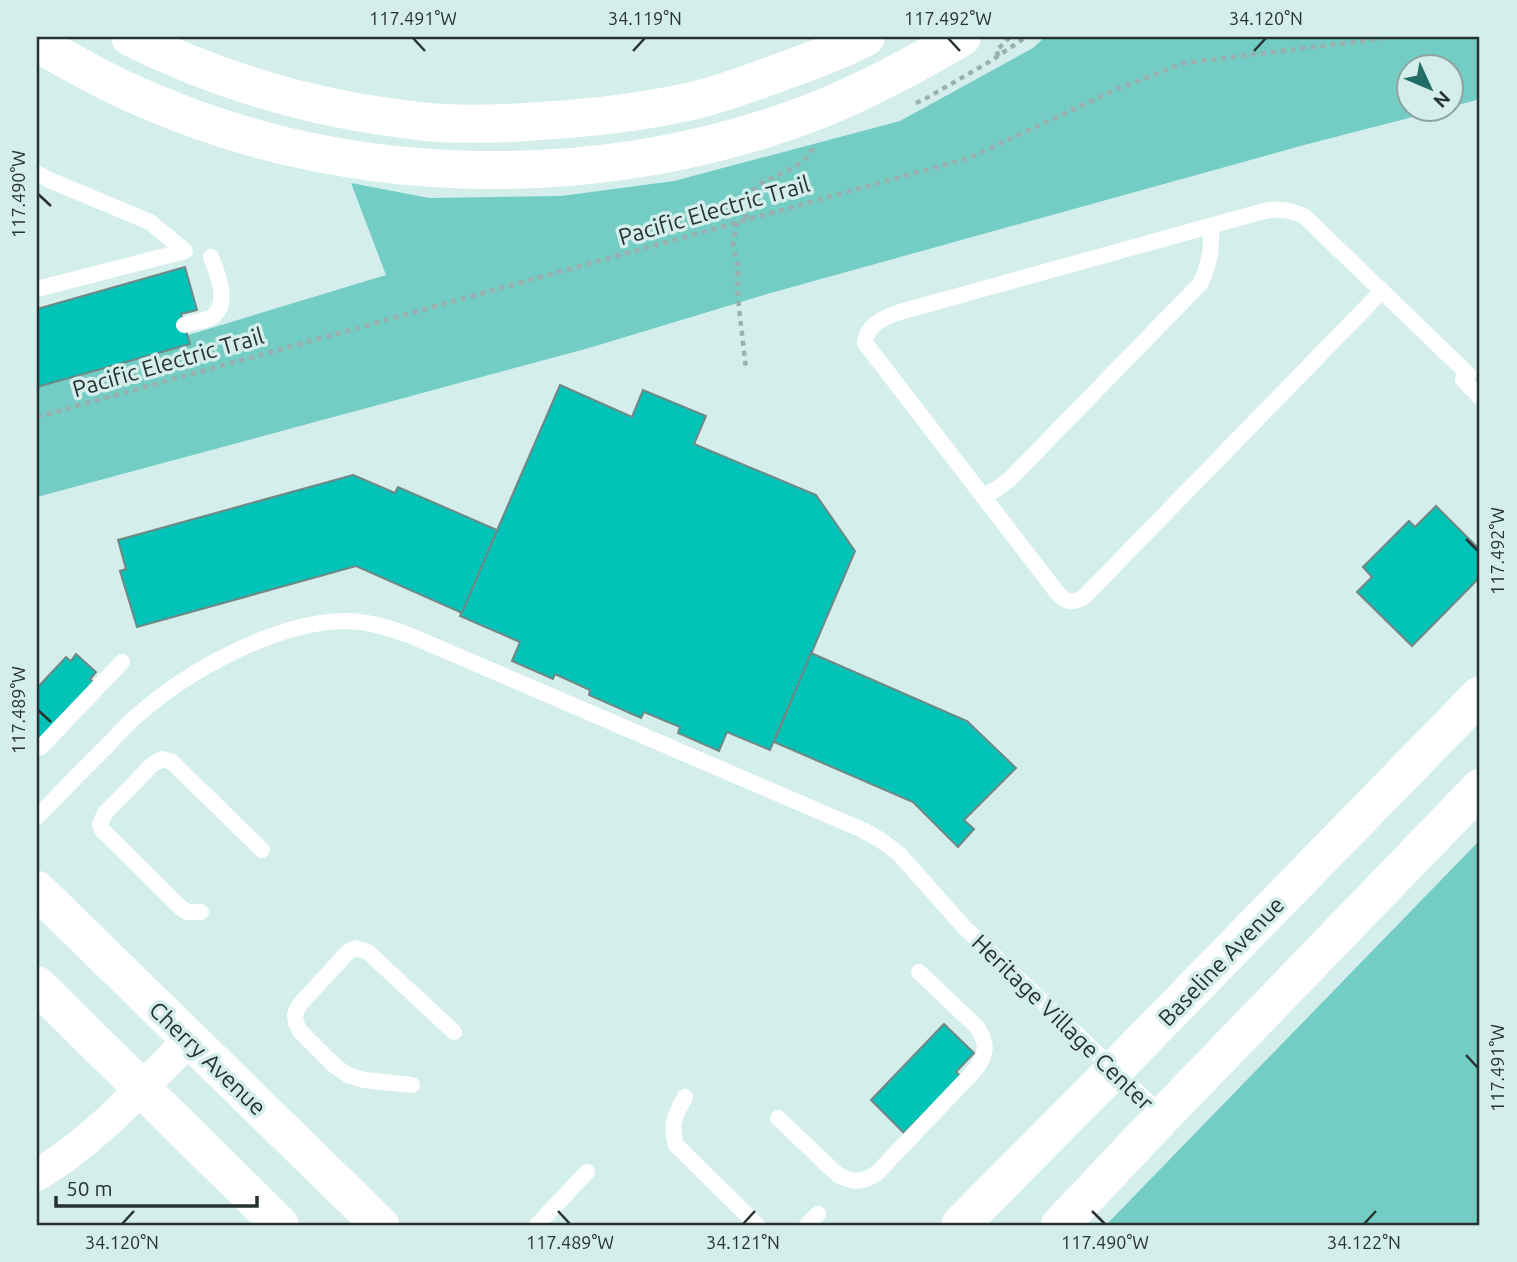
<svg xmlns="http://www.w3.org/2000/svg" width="1517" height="1262" viewBox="0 0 1517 1262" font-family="Ubuntu,sans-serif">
  <rect width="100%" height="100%" fill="#d3eeeb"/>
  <g fill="#74cdc4">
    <polygon points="1045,37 1480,37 1480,99 1451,107 1450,66 1408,66 1408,108 1444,109 1304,145 767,294 589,348 37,497 37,381 386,275 351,183 429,198 561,196 674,181 900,121 1033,48"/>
    <polygon points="1480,840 1480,1225 1106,1225"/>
  </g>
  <g fill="#01c3b8" stroke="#6f8885" stroke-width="2">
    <polygon points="185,267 197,310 181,314 190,344 37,387 37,309"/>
    <polygon points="560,385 632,417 643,390 706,416 694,444 816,495 855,551 770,750 727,732 719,751 678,733 680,727 644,712 641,718 589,695 590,690 555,674 553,679 512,661 520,642 460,616"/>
    <polygon points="353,475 395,493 398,487 497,530 462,613 356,566 137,627 120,571 126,569 118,540"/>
    <polygon points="1436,506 1480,550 1480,577 1412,646 1357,592 1372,577 1363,567 1409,521 1415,527"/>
    <polygon points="811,653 967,721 1016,768 964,820 974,829 958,847 913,802 774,742"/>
    <polygon points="76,654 96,672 90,679 94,683 37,744 37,688 66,657 71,661"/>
    <polygon points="944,1024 974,1053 956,1072 962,1077 904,1133 871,1100"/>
  </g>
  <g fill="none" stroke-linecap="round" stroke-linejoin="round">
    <g stroke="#9bb0ae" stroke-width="4.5" stroke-dasharray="5 5" stroke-linecap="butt">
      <polyline points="999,56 996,51 1010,37"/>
      <polyline points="916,103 925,99 989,62 1026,37"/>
      <path d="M 746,219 C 746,214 745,207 746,203 C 753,172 807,176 814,144"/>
      <polyline points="737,222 733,245 738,268 737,290 746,369"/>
      <polyline points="37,417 969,158 1117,89 1184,63 1395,37"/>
    </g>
    <g stroke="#fff" stroke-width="16">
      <polyline points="37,173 47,179 150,222 185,251 37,289"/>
      <path d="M 1382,291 L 1084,597 C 1074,603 1068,603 1059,595 L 865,343 C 866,325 885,317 900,312 L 1264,211 C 1280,208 1290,210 1304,216 L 1468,374"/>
      <path d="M 184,325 C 192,322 206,321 212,317 C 231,303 217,273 211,257"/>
      <polyline points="1463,380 1480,397"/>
      <path d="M 983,496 L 997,489 L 1010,479 L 1200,284 C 1210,263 1212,249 1211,226"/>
      <polyline points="37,748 41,747 122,662"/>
      <path d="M 37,817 C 59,794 82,771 105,748 C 116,737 126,724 139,714 C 189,670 273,624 341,621 C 364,620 387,627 409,635 L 865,831 L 882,841 L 899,854 L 964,927 L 1163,1116"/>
      <polyline points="201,912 187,912 180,907 102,830 100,824 105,813 153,764 162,759 172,762 262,850"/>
      <polyline points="412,1085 364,1080 348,1075 335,1066 300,1031 296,1023 295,1015 297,1009 301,1003 349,951 356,948 368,952 454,1032"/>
      <path d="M 685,1097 C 675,1115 670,1124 676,1145 L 757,1225"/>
      <path d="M 778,1118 L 838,1175 C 854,1183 862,1183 877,1173 L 976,1069 C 987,1053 988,1044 977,1027 L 919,972"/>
      <polyline points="537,1225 587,1172"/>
      <polyline points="807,1225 818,1214"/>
    </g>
    <path stroke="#fff" stroke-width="32" d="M 37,1175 C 96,1140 141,1088 189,1040"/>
    <g stroke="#fff" stroke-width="38">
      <path d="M 130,37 C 220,82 319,110 419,121 C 459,126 500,124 540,121 C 592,118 642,112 692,101 C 722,94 750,83 778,73 C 808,62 838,52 866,37"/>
      <path d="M 37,43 C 72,63 107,83 145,99 C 355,191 608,193 821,109 C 870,89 916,64 962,37"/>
    </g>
    <g stroke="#fff" stroke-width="38">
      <polyline points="37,890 380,1225"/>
      <polyline points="37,985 280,1225"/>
      <polyline points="960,1225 1114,1070 1480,695"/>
      <polyline points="1060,1225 1163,1116 1480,788"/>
    </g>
  </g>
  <path fill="none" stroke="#283231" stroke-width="2.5" d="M 413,38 L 425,51M 948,38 L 960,51M 633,51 L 645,38M 1254,51 L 1266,38M 38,194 L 51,206M 1466,539 L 1478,551M 38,710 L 51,722M 1466,1055 L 1478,1068M 558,1211 L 570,1224M 1092,1211 L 1105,1224M 122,1224 L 134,1211M 743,1224 L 755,1211M 1364,1224 L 1376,1211"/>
  <g text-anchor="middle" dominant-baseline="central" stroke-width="7" stroke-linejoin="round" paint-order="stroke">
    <g font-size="23" fill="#283231" stroke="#d3eeeb">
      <text transform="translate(714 210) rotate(-16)">Pacific Electric Trail</text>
      <text transform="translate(168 362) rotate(-16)">Pacific Electric Trail</text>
      <text transform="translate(1221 961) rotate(-46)">Baseline Avenue</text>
      <text transform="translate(1063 1022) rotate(44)">Heritage Village Center</text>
      <text transform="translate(208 1058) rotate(44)">Cherry Avenue</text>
    </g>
  </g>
  <rect width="1517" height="1262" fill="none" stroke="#d3eeeb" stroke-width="77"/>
  <g transform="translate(1430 88) rotate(134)"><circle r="33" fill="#d3eeeb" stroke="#8fa3a1" stroke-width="2"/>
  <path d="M0-5L12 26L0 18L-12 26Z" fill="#236d67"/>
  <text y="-10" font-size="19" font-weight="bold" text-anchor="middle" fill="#283231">N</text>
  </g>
  <path d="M56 1196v10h201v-10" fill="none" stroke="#283231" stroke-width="3.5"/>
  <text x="66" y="1196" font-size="21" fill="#283231" stroke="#d3eeeb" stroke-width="5" paint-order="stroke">50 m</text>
  <rect x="38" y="38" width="1440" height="1186" fill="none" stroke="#283231" stroke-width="2.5"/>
  <g font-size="18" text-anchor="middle" fill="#283231">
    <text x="413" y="25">117.491°W</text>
    <text x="645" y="25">34.119°N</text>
    <text x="948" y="25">117.492°W</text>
    <text x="1266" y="25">34.120°N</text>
    <text transform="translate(19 194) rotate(-90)" y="6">117.490°W</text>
    <text transform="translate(1498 551) rotate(-90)" y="6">117.492°W</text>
    <text transform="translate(19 710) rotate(-90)" y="6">117.489°W</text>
    <text transform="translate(1498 1068) rotate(-90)" y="6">117.491°W</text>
    <text x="122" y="1249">34.120°N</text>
    <text x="570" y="1249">117.489°W</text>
    <text x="743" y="1249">34.121°N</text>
    <text x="1105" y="1249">117.490°W</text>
    <text x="1364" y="1249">34.122°N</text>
  </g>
</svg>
